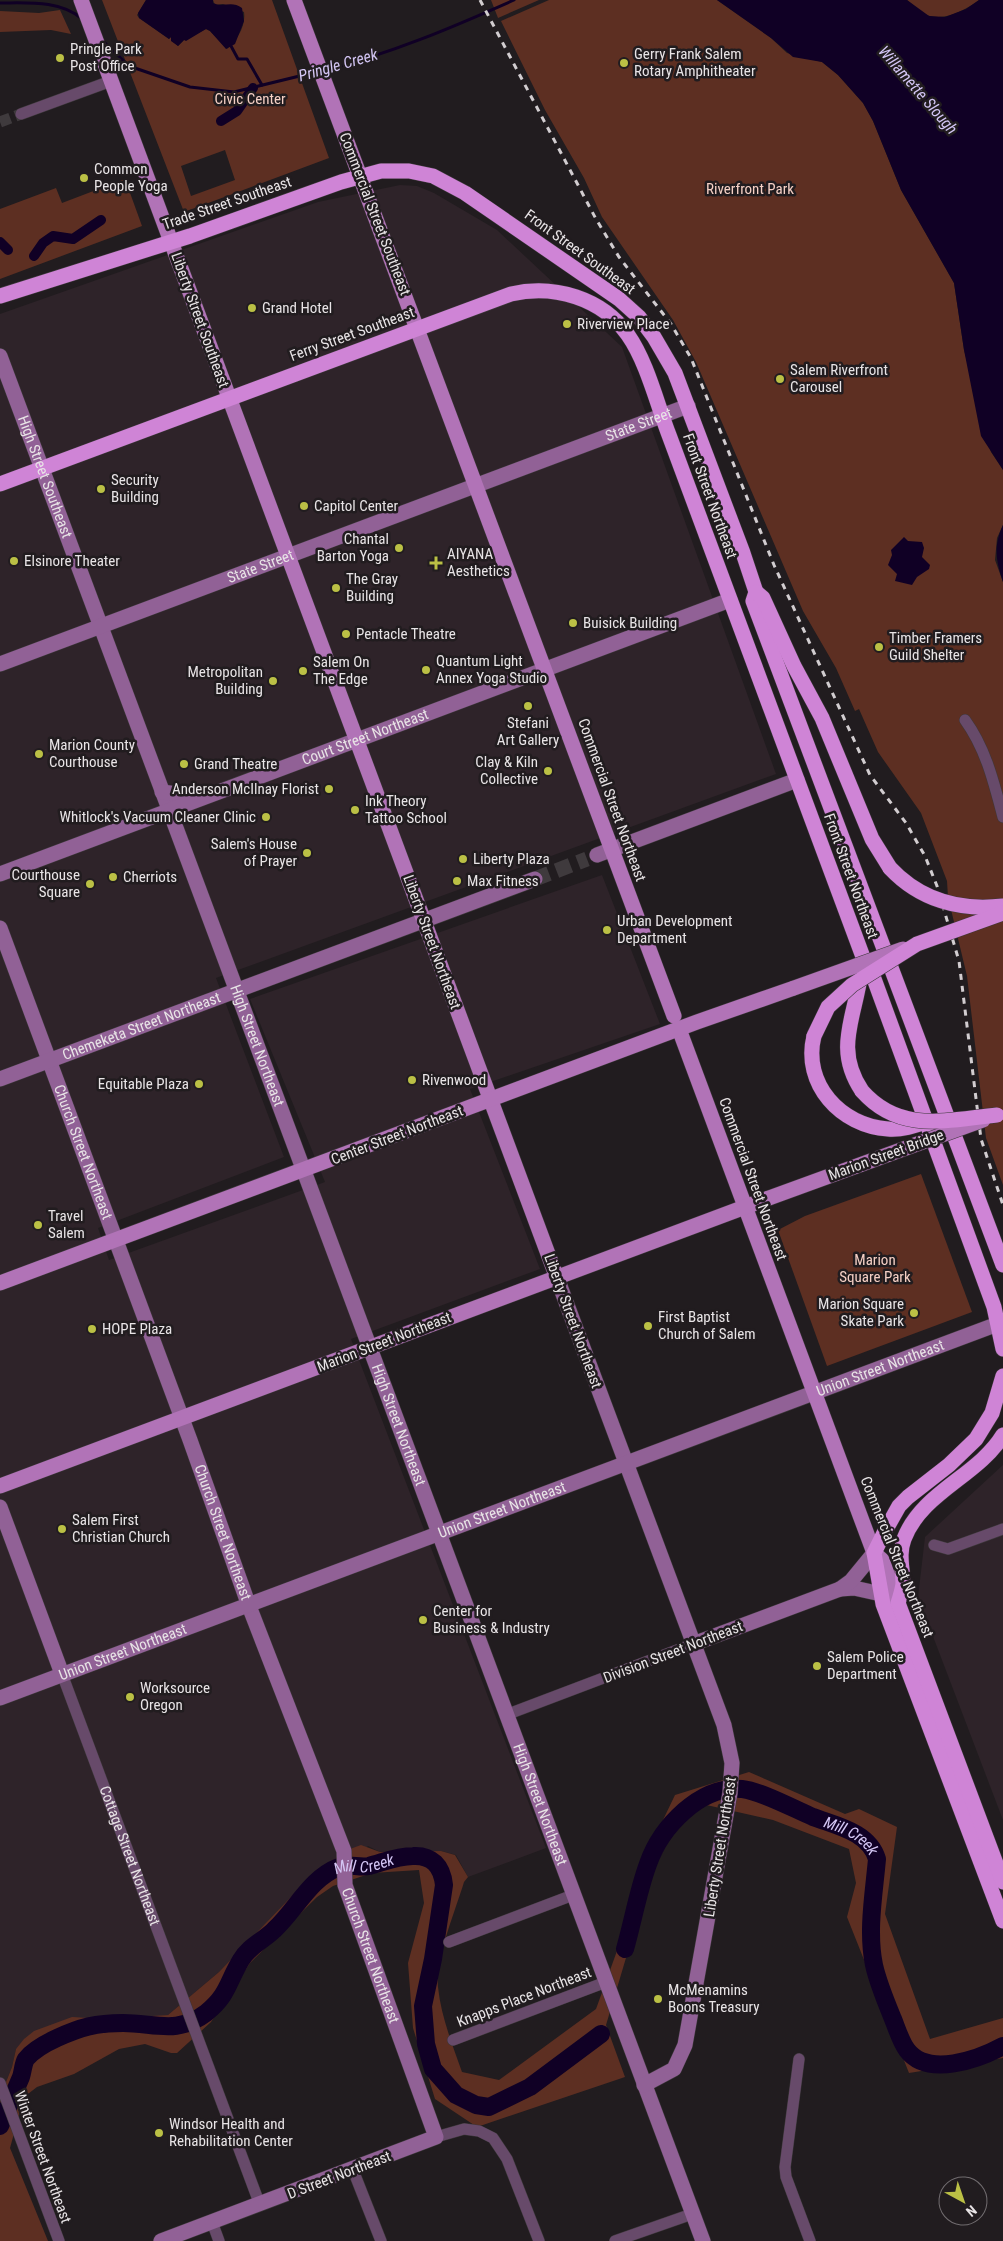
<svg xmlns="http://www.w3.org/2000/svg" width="1003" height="2241" viewBox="0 0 1003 2241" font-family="'Roboto Condensed',sans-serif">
  <rect width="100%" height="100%" fill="#211c1f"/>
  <g fill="#2e2329">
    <polygon points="400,185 417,186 434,193 497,230 622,347 776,774 216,978 284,1157 98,1228 109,1260 325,1182 250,999 602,875 660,1024 470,1089 540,1269 351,1339 546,1848 468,1877 456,1855 441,1851 380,1852 368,1846 247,1944 219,1972 168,2015 152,2017 92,2017 16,2049 12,2067 0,2097 0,314 318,202"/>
    <polygon points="1003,1465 1003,1820 918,1597 925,1537"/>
  </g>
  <g fill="#5d2f22" fill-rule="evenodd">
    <path d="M 102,0 L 146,0 L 137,15 L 139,18 L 169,39 L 171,37 L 171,40 L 178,46 L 184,40 L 206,29 L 210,31 L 227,49 C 237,39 246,27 244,12 L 223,4 L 215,5 L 213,0 L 272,0 L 329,158 L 184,212 ZM 225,150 L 235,180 L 191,196 L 181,166 Z"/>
    <polygon points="491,0 539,0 498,18"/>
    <polygon points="549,0 717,0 771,38 787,53 822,62 838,75 863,103 873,121 901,190 954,283 964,350 991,452 1003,470 1003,525 997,538 995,560 1003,582 1003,1185 986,1138 967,976 948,897 947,881 921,813 878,752 859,709 855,711 836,668 803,611 696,362 673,320 602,217 584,178 545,110 501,21"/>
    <path d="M 907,0 L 979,0 C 965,10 948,20 930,16 C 922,14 913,5 907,0 Z"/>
    <polygon points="60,10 71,34 51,30 0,32 0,11 39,13"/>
    <polygon points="125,179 142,226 0,279 0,209 56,188 62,203"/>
    <polygon points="921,1174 972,1312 827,1366 778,1230 805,1216"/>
    <path d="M 749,1772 L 845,1814 L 859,1809 L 897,1827 L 885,1914 L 930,2039 L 1003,2018 L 1003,2058 L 909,2073 L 847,1917 L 856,1883 L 849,1849 L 773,1820 L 702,1804 L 677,1825 L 651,1874 L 606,2025 L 625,2077 L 477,2127 L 435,2099 L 413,2028 L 408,1963 L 424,1903 L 419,1870 L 372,1873 L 333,1886 L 317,1897 L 250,1963 L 211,2022 L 177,2053 L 171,2053 L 145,2044 L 119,2049 L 74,2074 L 37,2087 L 24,2097 L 10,2148 L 48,2241 L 0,2241 L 0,2097 L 12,2067 L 16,2049 L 24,2039 L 34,2031 L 72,2017 L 106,2019 L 168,2015 L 219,1972 L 315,1872 L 350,1849 L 361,1845 L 380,1852 L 441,1851 L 455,1855 L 468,1877 L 464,1882 C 456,1909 435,1959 438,1987 C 441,2016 452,2044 462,2072 L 499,2080 L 596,2009 L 626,1926 L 638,1872 L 675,1795 Z"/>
  </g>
  <g fill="#100025">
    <path d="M 146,0 L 213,0 L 213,3 C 223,8 232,0 242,8 L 244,21 L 235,44 L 226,49 L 210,31 L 206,29 L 186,41 L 184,40 L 178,46 L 171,41 L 171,37 L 169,39 L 139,18 L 138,13 Z"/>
    <polygon points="717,0 907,0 929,16 945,17 966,9 979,0 1003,0 1003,470 981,436 964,350 954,283 901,190 873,121 863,103 838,75 822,62 793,57 771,38"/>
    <path d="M 1003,525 L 1003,582 C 996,561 993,546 1003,525 Z"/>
    <polygon points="904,537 908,541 922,542 924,548 922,557 930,565 929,569 917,577 912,585 895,581 897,574 888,565 892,555 891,550"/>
  </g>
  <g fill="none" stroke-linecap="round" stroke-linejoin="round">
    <g stroke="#100025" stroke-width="3">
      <path d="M 0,3 C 27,3 61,0 82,19"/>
      <polyline points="104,42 129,66 190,87 234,92 316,72"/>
      <polyline points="231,46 238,59 247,59 262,85"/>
      <path d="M 325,70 C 390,54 453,27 514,0"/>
    </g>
    <g stroke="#100025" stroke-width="10">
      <polyline points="221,121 237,111 253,88"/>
      <polyline points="0,242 8,250"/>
      <polyline points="34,256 43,243 53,236 73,239 101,220"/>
    </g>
    <g stroke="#100025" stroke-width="18">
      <path id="s1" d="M 625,1949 C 633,1921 638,1891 648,1864 C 661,1827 700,1785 742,1789 C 761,1791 794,1809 813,1817 C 837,1826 869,1832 877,1859 C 874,1893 867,1931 874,1965 C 878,1983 886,2002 893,2019 C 897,2029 901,2042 907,2050 C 928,2078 979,2059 1003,2046"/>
      <path id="s2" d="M 0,2126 C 7,2110 14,2093 21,2077 C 23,2071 23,2064 26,2059 C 34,2049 46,2043 57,2038 C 81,2027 96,2023 123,2023 C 155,2023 177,2035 206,2013 C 229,1994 227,1983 241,1960 C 249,1946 263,1941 274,1930 C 296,1910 310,1878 339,1867 C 348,1863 359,1868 369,1866 C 384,1862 397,1856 413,1856 C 432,1855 442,1866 444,1885 L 433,1959 L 423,2006 L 426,2044 L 433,2069 L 456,2095 L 476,2105 L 489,2107 L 530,2087 L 601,2034"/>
    </g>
    <polyline stroke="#3f3a3d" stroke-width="11" stroke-dasharray="11 5.5" stroke-linecap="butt" points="0,122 21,114"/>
    <polyline stroke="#3f3a3d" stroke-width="15" stroke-dasharray="15 8" stroke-linecap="butt" points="535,879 587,859"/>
    <defs>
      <g id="street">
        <polyline points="21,114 111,81"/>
        <path d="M 965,720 C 986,749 994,783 1003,817"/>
        <polyline points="934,1545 948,1549 1003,1529"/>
        <path id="s3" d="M 62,1674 L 260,2205"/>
        <polyline points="506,1715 693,1644"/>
        <polyline points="449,1942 573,1895"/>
        <polyline points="453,2040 606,1982"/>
        <polyline points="799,2059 785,2167 786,2177 810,2241"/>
        <polyline points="0,2083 59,2241"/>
        <polyline points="436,2137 464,2129 479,2131 493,2138 507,2159 539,2241"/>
        <polyline points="353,2170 381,2241"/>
        <polyline points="212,2222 219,2241"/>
        <polyline points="615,2241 692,2214"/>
      </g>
      <g id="secondary">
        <path id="s4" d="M 0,356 L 703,2241"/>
        <path id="s5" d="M 0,664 L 688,406"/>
        <polyline points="162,792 201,797"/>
        <polyline points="597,855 797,780"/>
        <path id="s6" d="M 0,874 L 730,600"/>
        <path id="s7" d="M 0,928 L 190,1440 L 249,1606 L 344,1851 L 345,1885 L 436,2137 L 161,2241"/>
        <path id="s8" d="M 0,1079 L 535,879"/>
        <polyline points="557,1278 724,1725 732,1763 730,1793 685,2045 674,2069 644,2085"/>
        <polyline points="0,1507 62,1674"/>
        <polyline points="840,1589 854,1588 881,1594"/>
        <polyline points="693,1644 840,1589 851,1581 874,1553"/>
        <path id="s9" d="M 0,1698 L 1003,1322"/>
      </g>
      <g id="primary">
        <polyline points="81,0 557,1278"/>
        <polyline points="294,0 674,1016"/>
        <polyline points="679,1029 874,1553 882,1560 898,1603"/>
        <polyline points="0,1283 697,1022 794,988"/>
        <polyline points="0,1486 769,1198"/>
      </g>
      <g id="highway">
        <polyline points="0,296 190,236 341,182 381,171 409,171 433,176 465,193 619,299 639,317 654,337 675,373 743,553 756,592 753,601 1003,1265"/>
        <path d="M 0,484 L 511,294 C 554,284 602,298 628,335 C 647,362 657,404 669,435 L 863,957 L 873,976 L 994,1307 L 1003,1349"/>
        <polyline points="756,592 763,598 794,666 822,718 872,839 890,868"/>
        <path d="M 861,971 C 856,1016 833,1048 862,1091"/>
        <path d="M 814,1036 C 802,1084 841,1126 888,1129 C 902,1130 914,1126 926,1122"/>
        <polyline points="1003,1376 992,1413 976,1439 949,1465 908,1497 899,1506 885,1531 874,1553 883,1604 1003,1921"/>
        <path d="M 1003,1435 C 978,1476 922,1492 904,1539 C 898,1555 903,1568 903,1584 C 902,1590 900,1597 898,1603 L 1003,1882"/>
      </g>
    </defs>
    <use href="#street" stroke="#3d383b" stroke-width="12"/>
    <use href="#secondary" stroke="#3d383b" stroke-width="16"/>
    <use href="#primary" stroke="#3d383b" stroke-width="16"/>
    <use href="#highway" stroke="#3d383b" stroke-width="16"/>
    <use href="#street" stroke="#674a6a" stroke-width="11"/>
    <use href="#secondary" stroke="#916196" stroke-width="15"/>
    <use href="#primary" stroke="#b173b7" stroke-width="15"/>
    <use href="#highway" stroke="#cf84d6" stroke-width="15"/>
    <polyline stroke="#d2cdd0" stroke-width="3" stroke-dasharray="6 6" stroke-linecap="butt" points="480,0 596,219 619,257 671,324 691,358 774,565 848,727 870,775 906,823 925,856 937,886 959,961 981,1139 1003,1205"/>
    <defs>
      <g id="primary-bridge">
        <polyline points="794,988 903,949"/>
        <polyline points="769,1198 983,1120"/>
      </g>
      <g id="highway-bridge">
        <path d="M 890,868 C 920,900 960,911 1003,906"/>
        <polyline points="814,1036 828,1007 852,985 917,944 1003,913"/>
        <path d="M 862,1091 C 900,1134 947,1120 997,1115"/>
      </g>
    </defs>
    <use href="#primary-bridge" stroke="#3d383b" stroke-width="16" stroke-linecap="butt"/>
    <use href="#highway-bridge" stroke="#3d383b" stroke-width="16" stroke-linecap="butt"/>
    <use href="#primary-bridge" stroke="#b173b7" stroke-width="15"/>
    <use href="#highway-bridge" stroke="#cf84d6" stroke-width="15"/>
  </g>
  <g fill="#bbc045" stroke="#211c1f" stroke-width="2">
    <circle cx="60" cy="58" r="5"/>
    <circle cx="624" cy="63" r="5"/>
    <circle cx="84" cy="178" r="5"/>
    <circle cx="252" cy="308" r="5"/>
    <circle cx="567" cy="324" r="5"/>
    <circle cx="780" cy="379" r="5"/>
    <circle cx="101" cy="489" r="5"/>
    <circle cx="304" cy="506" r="5"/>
    <circle cx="399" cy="548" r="5"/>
    <circle cx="14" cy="561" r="5"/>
    <path d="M433.5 555.5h5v5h5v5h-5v5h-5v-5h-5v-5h5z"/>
    <circle cx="336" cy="588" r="5"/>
    <circle cx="573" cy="623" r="5"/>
    <circle cx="346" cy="634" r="5"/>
    <circle cx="879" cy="647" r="5"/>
    <circle cx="426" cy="670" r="5"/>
    <circle cx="303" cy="671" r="5"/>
    <circle cx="273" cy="681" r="5"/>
    <circle cx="528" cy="706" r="5"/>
    <circle cx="39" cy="754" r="5"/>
    <circle cx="184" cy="764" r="5"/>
    <circle cx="548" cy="771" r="5"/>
    <circle cx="329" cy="789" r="5"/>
    <circle cx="355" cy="810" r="5"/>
    <circle cx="266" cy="817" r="5"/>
    <circle cx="307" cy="853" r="5"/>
    <circle cx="463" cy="859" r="5"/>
    <circle cx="113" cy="877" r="5"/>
    <circle cx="457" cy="881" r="5"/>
    <circle cx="90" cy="884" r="5"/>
    <circle cx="607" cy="930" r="5"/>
    <circle cx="412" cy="1080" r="5"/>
    <circle cx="199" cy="1084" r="5"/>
    <circle cx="38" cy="1225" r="5"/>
    <circle cx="914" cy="1313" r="5"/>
    <circle cx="648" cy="1326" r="5"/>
    <circle cx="92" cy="1329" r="5"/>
    <circle cx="62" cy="1529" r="5"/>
    <circle cx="423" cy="1620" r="5"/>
    <circle cx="817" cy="1666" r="5"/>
    <circle cx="130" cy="1697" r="5"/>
    <circle cx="658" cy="1999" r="5"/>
    <circle cx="159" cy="2133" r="5"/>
  </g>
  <g text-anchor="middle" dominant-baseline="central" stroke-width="5" stroke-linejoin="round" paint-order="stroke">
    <g font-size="15" fill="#e8e4e6" stroke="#211c1f" text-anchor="start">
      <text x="70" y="49">Pringle Park<tspan x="70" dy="17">Post Office</tspan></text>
      <text x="634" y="54">Gerry Frank Salem<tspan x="634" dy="17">Rotary Amphitheater</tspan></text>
      <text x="94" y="169">Common<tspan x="94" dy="17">People Yoga</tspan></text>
      <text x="262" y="308">Grand Hotel</text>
      <text x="577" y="324">Riverview Place</text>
      <text x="790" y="370">Salem Riverfront<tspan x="790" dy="17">Carousel</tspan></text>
      <text x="111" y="480">Security<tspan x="111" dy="17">Building</tspan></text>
      <text x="314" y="506">Capitol Center</text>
      <text x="389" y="539" text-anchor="end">Chantal<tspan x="389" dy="17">Barton Yoga</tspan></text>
      <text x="447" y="554">AIYANA<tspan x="447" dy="17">Aesthetics</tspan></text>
      <text x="24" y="561">Elsinore Theater</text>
      <text x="346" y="579">The Gray<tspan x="346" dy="17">Building</tspan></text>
      <text x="583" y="623">Buisick Building</text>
      <text x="356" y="634">Pentacle Theatre</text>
      <text x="889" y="638">Timber Framers<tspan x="889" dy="17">Guild Shelter</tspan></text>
      <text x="436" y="661">Quantum Light<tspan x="436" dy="17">Annex Yoga Studio</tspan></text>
      <text x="313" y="662">Salem On<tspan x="313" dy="17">The Edge</tspan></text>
      <text x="263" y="672" text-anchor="end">Metropolitan<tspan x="263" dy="17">Building</tspan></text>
      <text x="528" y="723" text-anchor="middle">Stefani<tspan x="528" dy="17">Art Gallery</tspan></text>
      <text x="49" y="745">Marion County<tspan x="49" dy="17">Courthouse</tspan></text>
      <text x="538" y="762" text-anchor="end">Clay &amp; Kiln<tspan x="538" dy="17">Collective</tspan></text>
      <text x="194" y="764">Grand Theatre</text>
      <text x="319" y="789" text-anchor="end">Anderson McIlnay Florist</text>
      <text x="365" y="801">Ink Theory<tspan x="365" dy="17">Tattoo School</tspan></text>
      <text x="256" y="817" text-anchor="end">Whitlock's Vacuum Cleaner Clinic</text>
      <text x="297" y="844" text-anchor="end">Salem's House<tspan x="297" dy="17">of Prayer</tspan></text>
      <text x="473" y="859">Liberty Plaza</text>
      <text x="80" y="875" text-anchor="end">Courthouse<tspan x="80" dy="17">Square</tspan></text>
      <text x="123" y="877">Cherriots</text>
      <text x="467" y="881">Max Fitness</text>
      <text x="617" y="921">Urban Development<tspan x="617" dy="17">Department</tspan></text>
      <text x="422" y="1080">Rivenwood</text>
      <text x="189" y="1084" text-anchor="end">Equitable Plaza</text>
      <text x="48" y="1216">Travel<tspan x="48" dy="17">Salem</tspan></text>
      <text x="904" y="1304" text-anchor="end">Marion Square<tspan x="904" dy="17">Skate Park</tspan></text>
      <text x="658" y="1317">First Baptist<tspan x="658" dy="17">Church of Salem</tspan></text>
      <text x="102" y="1329">HOPE Plaza</text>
      <text x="72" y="1520">Salem First<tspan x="72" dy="17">Christian Church</tspan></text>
      <text x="433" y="1611">Center for<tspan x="433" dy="17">Business &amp; Industry</tspan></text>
      <text x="827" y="1657">Salem Police<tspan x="827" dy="17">Department</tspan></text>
      <text x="140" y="1688">Worksource<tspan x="140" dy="17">Oregon</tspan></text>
      <text x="668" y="1990">McMenamins<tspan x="668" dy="17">Boons Treasury</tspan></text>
      <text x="169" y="2124">Windsor Health and<tspan x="169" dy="17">Rehabilitation Center</tspan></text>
    </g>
    <g font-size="15" fill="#f5d0c5" stroke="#211c1f">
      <text x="250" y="99">Civic Center</text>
      <text x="750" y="189">Riverfront Park</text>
      <text x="875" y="1260">Marion<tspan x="875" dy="17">Square Park</tspan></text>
    </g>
    <g font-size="15" fill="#e8e4e6" stroke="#211c1f">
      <text transform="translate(227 203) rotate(-19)">Trade Street Southeast</text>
      <text transform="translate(375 214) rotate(69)">Commercial Street Southeast</text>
      <text transform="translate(580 252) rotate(36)">Front Street Southeast</text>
      <text transform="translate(200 320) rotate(70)">Liberty Street Southeast</text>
      <text transform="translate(352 334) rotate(-20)">Ferry Street Southeast</text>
      <text stroke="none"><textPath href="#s5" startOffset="682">State Street</textPath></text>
      <text stroke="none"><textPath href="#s4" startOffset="129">High Street Southeast</textPath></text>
      <text transform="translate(710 496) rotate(70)">Front Street Northeast</text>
      <text stroke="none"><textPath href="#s5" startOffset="278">State Street</textPath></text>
      <text stroke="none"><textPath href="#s6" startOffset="390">Court Street Northeast</textPath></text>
      <text transform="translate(612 800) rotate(70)">Commercial Street Northeast</text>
      <text transform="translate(851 876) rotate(70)">Front Street Northeast</text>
      <text transform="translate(432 942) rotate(70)">Liberty Street Northeast</text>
      <text stroke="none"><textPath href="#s8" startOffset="151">Chemeketa Street Northeast</textPath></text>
      <text stroke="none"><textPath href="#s4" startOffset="736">High Street Northeast</textPath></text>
      <text transform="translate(397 1135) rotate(-21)">Center Street Northeast</text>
      <text stroke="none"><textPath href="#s7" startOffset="239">Church Street Northeast</textPath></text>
      <text transform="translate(886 1155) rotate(-20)">Marion Street Bridge</text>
      <text transform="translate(753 1179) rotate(70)">Commercial Street Northeast</text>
      <text transform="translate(573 1321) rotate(70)">Liberty Street Northeast</text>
      <text transform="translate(384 1342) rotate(-21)">Marion Street Northeast</text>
      <text stroke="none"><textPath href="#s9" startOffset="940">Union Street Northeast</textPath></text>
      <text stroke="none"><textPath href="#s4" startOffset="1141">High Street Northeast</textPath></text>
      <text stroke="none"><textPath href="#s9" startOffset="536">Union Street Northeast</textPath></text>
      <text stroke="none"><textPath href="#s7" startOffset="644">Church Street Northeast</textPath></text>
      <text transform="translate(897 1557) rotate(68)">Commercial Street Northeast</text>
      <text stroke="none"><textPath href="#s9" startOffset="131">Union Street Northeast</textPath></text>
      <text transform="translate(673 1652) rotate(-21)">Division Street Northeast</text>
      <text stroke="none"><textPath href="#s4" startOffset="1546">High Street Northeast</textPath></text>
      <text transform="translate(720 1847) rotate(-81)">Liberty Street Northeast</text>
      <text stroke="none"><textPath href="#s3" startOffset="194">Cottage Street Northeast</textPath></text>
      <text stroke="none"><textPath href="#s7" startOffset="1094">Church Street Northeast</textPath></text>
      <text transform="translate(524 1997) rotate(-21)">Knapps Place Northeast</text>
      <text transform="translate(43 2157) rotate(70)">Winter Street Northeast</text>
      <text transform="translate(339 2175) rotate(-21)">D Street Northeast</text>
    </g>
    <g font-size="16" font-style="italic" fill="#d4c6f5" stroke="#211c1f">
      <text transform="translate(338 65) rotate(-16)">Pringle Creek</text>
      <text transform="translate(918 90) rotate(49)">Willamette Slough</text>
      <text stroke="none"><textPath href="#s1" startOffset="336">Mill Creek</textPath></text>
      <text stroke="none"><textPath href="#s2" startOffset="490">Mill Creek</textPath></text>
    </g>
  </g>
  <g transform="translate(963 2201) rotate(140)"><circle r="24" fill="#211c1f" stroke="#716c6f"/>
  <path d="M0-4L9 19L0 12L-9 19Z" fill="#bbc045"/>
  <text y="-8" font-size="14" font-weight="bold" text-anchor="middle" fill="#e8e4e6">N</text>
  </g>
</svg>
